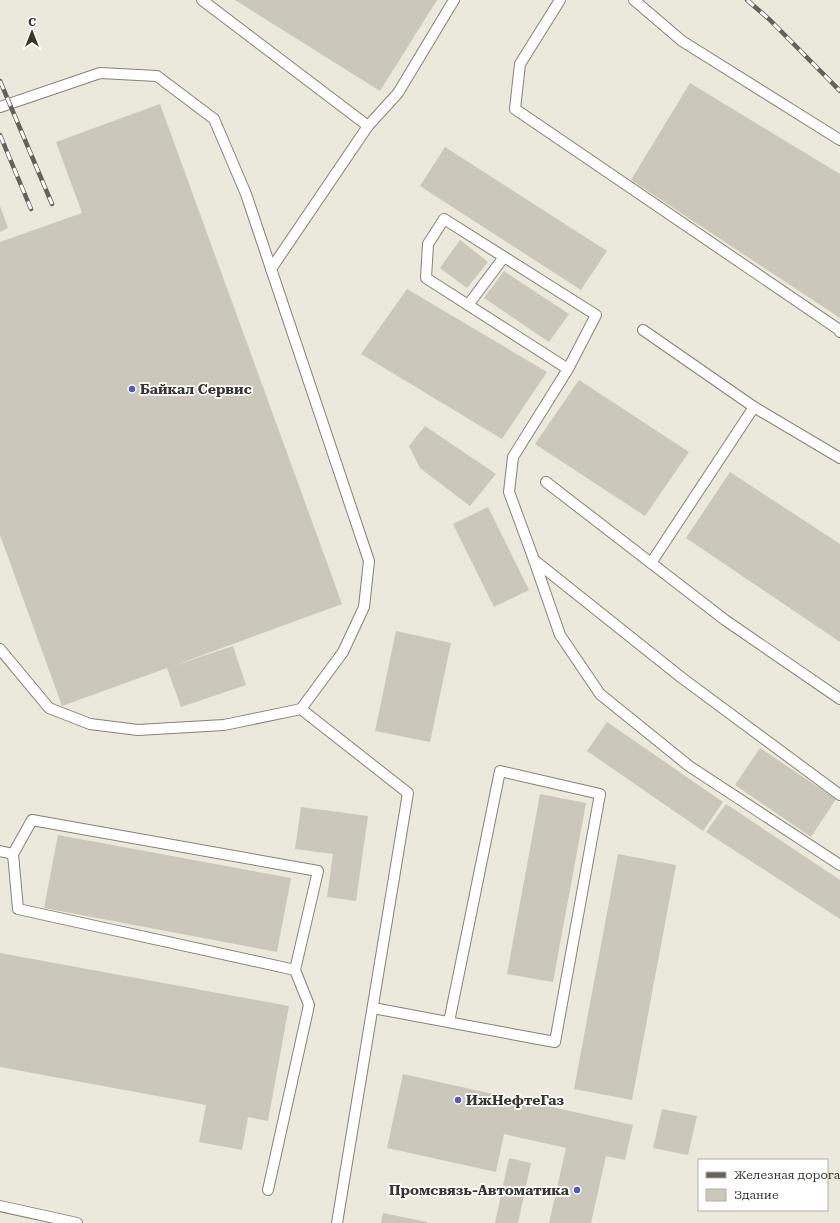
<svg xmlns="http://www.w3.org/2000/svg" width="840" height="1223" viewBox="0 0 840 1223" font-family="'Roboto Serif',serif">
  <rect width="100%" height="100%" fill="#ebe9db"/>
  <g fill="#cbc8bb">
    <polygon points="235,0 437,0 380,91"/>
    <polygon points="690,83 840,174 840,318 631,180"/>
    <polygon points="160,104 342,604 170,667 233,646 246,685 181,707 167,668 62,706 0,535 0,242 82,213 56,142"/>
    <polygon points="445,147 607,251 581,290 420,186"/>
    <polygon points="0,206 8,228 0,232"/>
    <polygon points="460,240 488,262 467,288 440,268"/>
    <polygon points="504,271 569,314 549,342 484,298"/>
    <polygon points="407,289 547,372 502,439 361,354"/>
    <polygon points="579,380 689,452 645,516 535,444"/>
    <polygon points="425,426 496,474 470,506 420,468 409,446"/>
    <polygon points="730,472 840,544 840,642 686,538"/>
    <polygon points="488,507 529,590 494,607 453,524"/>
    <polygon points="396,631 451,643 430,742 375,731"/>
    <polygon points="607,722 723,802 703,831 587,751"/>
    <polygon points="760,748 836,799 811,837 735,785"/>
    <polygon points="540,794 586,803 553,982 507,974"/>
    <polygon points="726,804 840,880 840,919 706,832"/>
    <polygon points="301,807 368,816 356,901 327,897 333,854 295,849"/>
    <polygon points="58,835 291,878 277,952 44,908"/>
    <polygon points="618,854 676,865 632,1100 574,1089"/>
    <polygon points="0,953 289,1006 268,1121 248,1117 242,1150 199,1142 206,1105 0,1067"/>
    <polygon points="403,1074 633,1125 625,1160 606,1156 591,1223 549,1223 566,1148 504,1134 496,1172 387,1148"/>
    <polygon points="662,1109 697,1116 688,1155 653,1148"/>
    <polygon points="509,1158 531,1163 518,1223 495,1223"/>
    <polygon points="383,1213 427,1222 427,1223 381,1223"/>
  </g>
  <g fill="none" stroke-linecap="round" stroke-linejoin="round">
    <defs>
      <g id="service">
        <polyline points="202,0 368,126"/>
        <polyline points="560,0 520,64 515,109 838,329 840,332"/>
        <polyline points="634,0 682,41 840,140"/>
        <polyline points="0,107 100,73 157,76 214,119 246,194 369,561 364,607 343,652 301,709"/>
        <polyline points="271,269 368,126 398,93 454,0"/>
        <polyline points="468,305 504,257"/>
        <polyline points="643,330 754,407 840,458"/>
        <polyline points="568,369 426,278 428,244 444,219 596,315 568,369 513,457 509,492 534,560 682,678 840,795"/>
        <polyline points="546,482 725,620 840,699"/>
        <polyline points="534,560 560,635 600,694 689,766 840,865"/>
        <polyline points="651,563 754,407"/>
        <polyline points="0,649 49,708 90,724 138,730 224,725 301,709 408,793 337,1223"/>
        <polyline points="0,851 13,854 32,820 318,871 295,970 309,1005 268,1190"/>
        <polyline points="13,854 18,909 295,970"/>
        <path d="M 373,1008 C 433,1019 494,1031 555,1042 L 600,794 L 500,771 L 449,1022"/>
        <polyline points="0,1206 77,1223"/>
      </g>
    </defs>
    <use href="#service" stroke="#858376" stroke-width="12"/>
    <use href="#service" stroke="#fff" stroke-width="10"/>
    <defs>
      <g id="rail">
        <polyline points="747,0 770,20 840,91"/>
        <polyline points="0,81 52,204"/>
        <polyline points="0,135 31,209"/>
      </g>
    </defs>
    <use href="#rail" stroke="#636159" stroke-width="4.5"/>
    <use href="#rail" stroke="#fff" stroke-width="3" stroke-dasharray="9" stroke-linecap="butt"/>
  </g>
  <g fill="#5856cd" stroke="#fff" stroke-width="1.5">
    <circle cx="132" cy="389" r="4"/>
    <circle cx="458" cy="1100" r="4"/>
    <circle cx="577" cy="1190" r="4"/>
  </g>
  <g text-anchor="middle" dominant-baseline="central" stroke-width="3.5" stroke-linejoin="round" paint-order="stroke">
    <g font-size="14" font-weight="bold" fill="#36352f" stroke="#fff" text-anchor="start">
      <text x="140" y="389">Байкал Сервис</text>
      <text x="466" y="1100">ИжНефтеГаз</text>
      <text x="569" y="1190" text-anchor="end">Промсвязь-Автоматика</text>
    </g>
  </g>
  <rect x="698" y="1159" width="130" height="52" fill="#ffffff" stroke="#afaeac"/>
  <rect x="706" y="1172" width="20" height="6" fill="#636159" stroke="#afaeac"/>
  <text x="734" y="1179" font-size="12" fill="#36352f">Железная дорога</text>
  <rect x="706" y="1189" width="20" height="12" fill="#cbc8bb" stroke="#afaeac"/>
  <text x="734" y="1199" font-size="12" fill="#36352f">Здание</text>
  <g transform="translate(32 32)" stroke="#ffffff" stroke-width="3" paint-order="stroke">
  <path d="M0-3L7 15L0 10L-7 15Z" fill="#36352f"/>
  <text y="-6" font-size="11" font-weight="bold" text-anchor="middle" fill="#36352f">С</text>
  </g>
</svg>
